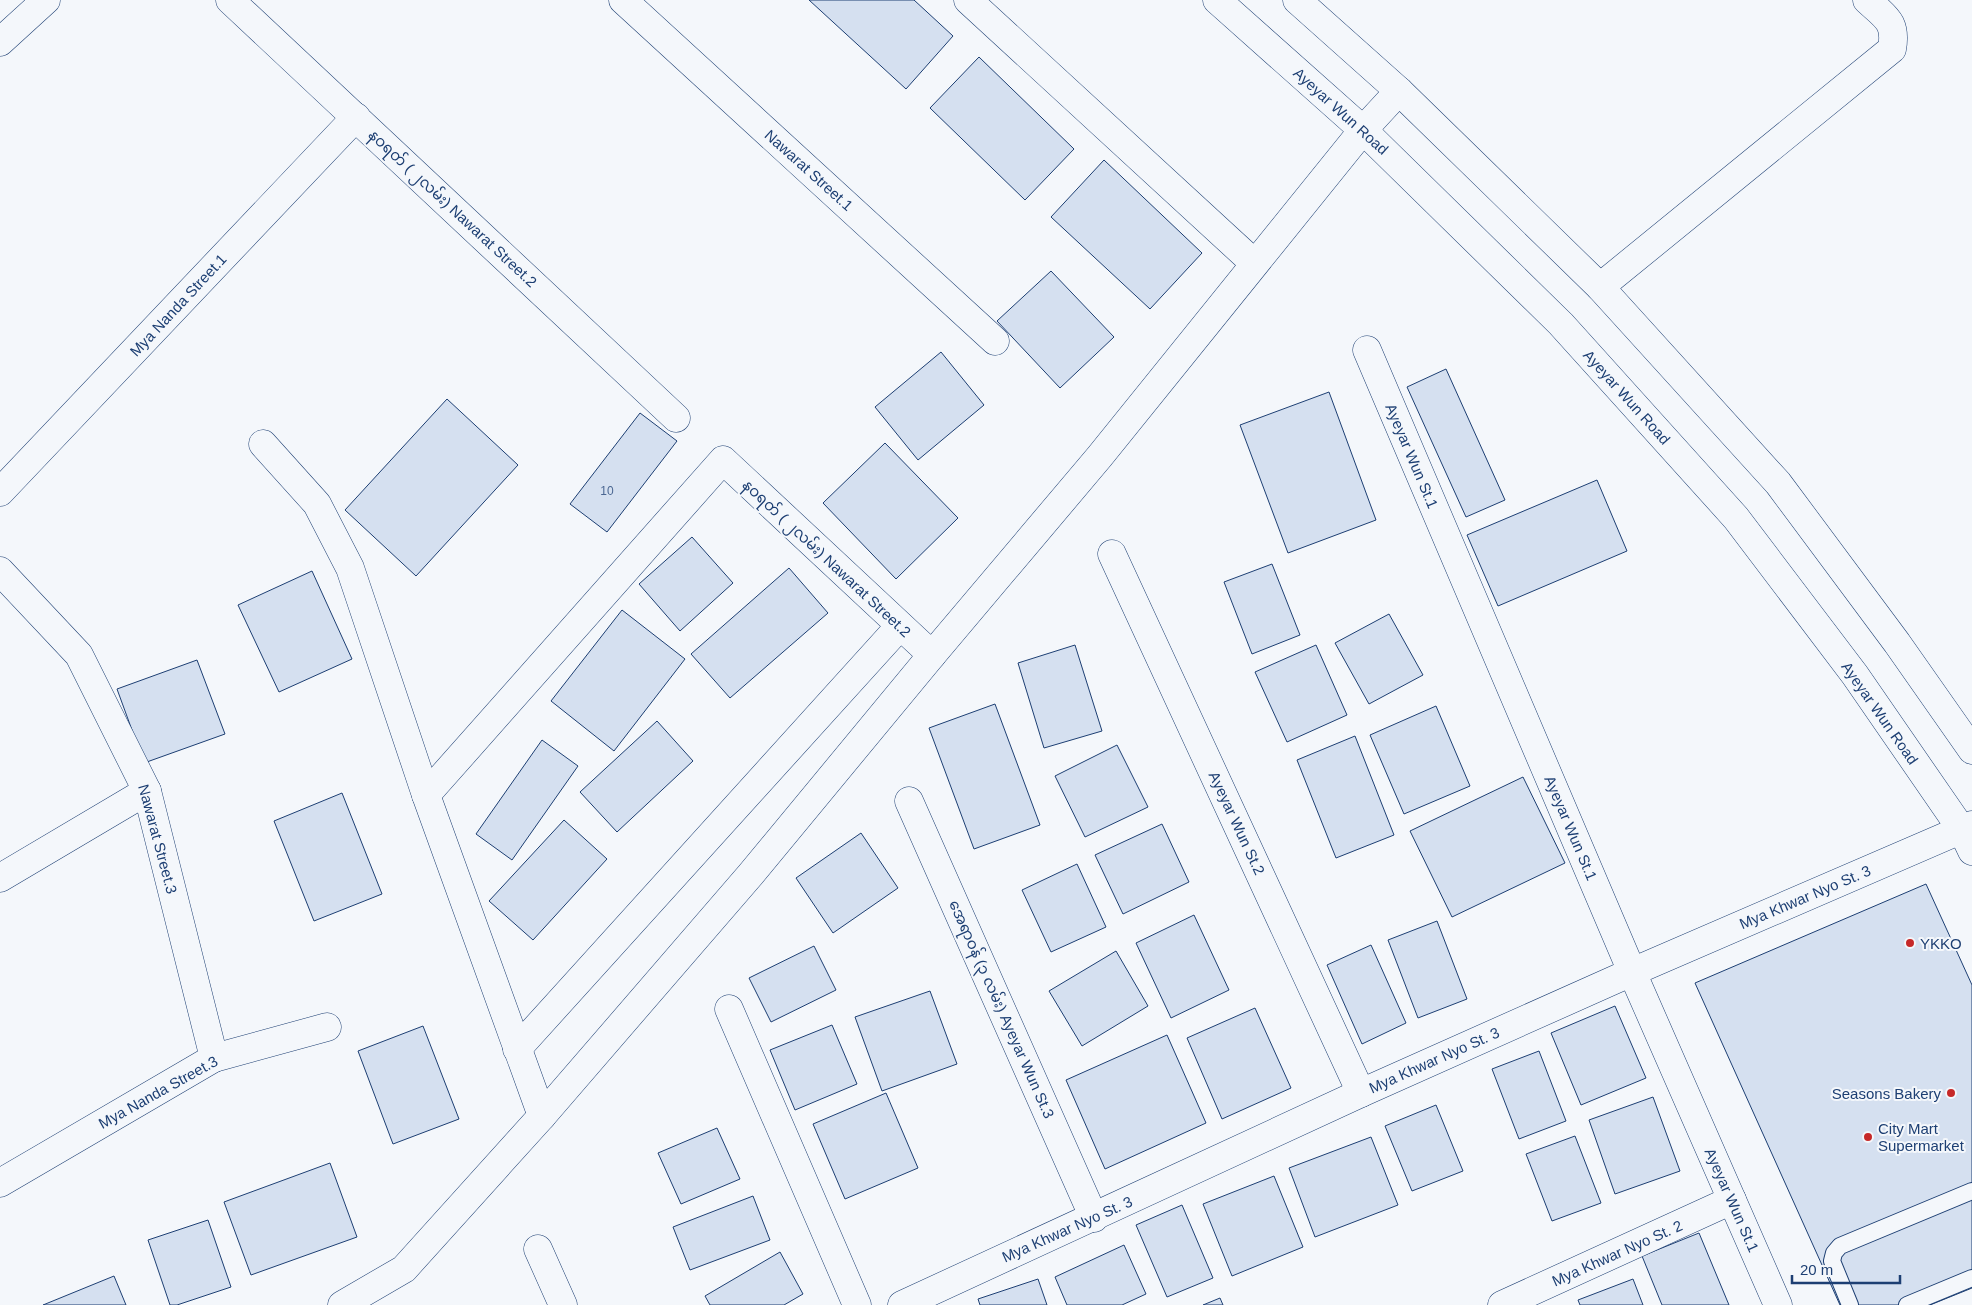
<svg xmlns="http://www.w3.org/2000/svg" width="1972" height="1305" viewBox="0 0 1972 1305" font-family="Helvetica,'Noto Sans Myanmar',sans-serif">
  <rect width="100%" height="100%" fill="#f4f7fb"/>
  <g fill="#d5e0f0" stroke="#1d3f73">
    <polygon points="809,0 914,0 953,36 906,89"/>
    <polygon points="979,57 1074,149 1025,200 930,108"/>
    <polygon points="1104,160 1202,253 1150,309 1051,217"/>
    <polygon points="1051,271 1114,337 1060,388 997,321"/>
    <polygon points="941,352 984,405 918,460 875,407"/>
    <polygon points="1446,369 1505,500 1466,517 1407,387"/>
    <polygon points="1329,392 1376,520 1288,553 1240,425"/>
    <polygon points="447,399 518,465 416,576 345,510"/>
    <polygon points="640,413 677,441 607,532 570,504"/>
    <polygon points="885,443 958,518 896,579 823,503"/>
    <polygon points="1597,480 1627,551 1498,606 1467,535"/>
    <polygon points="692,537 733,583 680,631 639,584"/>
    <polygon points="1272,564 1300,635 1252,654 1224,582"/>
    <polygon points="789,568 828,613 730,698 691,654"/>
    <polygon points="312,571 352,659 279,692 238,605"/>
    <polygon points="622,610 685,659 614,751 551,701"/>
    <polygon points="1389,614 1423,675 1369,704 1335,643"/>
    <polygon points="1075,645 1102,731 1044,748 1018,663"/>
    <polygon points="1316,645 1347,715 1287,742 1255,672"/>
    <polygon points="197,660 225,734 144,763 117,689"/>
    <polygon points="995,704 1040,825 974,849 929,728"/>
    <polygon points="1436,706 1470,786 1404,814 1370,735"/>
    <polygon points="657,721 693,761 617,832 580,792"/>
    <polygon points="1355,736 1394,835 1336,858 1297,760"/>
    <polygon points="542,740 578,766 512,860 476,834"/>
    <polygon points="1117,745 1148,807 1085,837 1055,776"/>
    <polygon points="1523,777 1565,863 1452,917 1410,831"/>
    <polygon points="342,793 382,894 314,921 274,821"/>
    <polygon points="564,820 607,859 533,940 489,901"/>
    <polygon points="1162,824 1189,882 1123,914 1095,855"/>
    <polygon points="861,833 898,888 833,933 796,878"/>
    <polygon points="1077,864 1106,927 1051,952 1022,890"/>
    <polygon points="1926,884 1972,985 1972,1288 1930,1305 1840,1305 1695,983"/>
    <polygon points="1194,915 1229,990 1171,1018 1136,943"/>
    <polygon points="1437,921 1467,999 1418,1018 1388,940"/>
    <polygon points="1371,945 1406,1023 1362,1044 1327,965"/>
    <polygon points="814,946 836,990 771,1022 749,978"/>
    <polygon points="1116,951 1148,1006 1082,1046 1049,991"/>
    <polygon points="930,991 957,1064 882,1091 855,1017"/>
    <polygon points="1615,1006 1646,1078 1581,1105 1551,1033"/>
    <polygon points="1255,1008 1291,1088 1222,1119 1187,1038"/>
    <polygon points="832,1025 857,1084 795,1110 770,1050"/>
    <polygon points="423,1026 459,1119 393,1144 358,1051"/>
    <polygon points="1167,1035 1206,1123 1105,1169 1066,1080"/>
    <polygon points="1539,1051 1566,1121 1519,1139 1492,1069"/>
    <polygon points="886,1093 918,1168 845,1199 813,1124"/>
    <polygon points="1653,1097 1680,1171 1615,1194 1589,1120"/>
    <polygon points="1436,1105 1463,1171 1412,1191 1385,1126"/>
    <polygon points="717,1128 740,1179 681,1204 658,1153"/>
    <polygon points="1575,1136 1601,1203 1552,1221 1526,1154"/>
    <polygon points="1371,1137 1398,1205 1315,1237 1289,1168"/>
    <polygon points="330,1163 357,1237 251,1275 224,1202"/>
    <polygon points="1274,1176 1303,1247 1232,1276 1203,1204"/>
    <polygon points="753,1196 770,1240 690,1270 673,1227"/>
    <polygon points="1182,1205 1213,1278 1167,1297 1136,1225"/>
    <polygon points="208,1220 231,1287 177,1305 170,1305 148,1240"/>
    <polygon points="1699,1233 1729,1305 1662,1305 1642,1256"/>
    <polygon points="1124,1245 1146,1294 1122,1305 1067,1305 1055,1277"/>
    <polygon points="780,1252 803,1294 784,1305 710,1305 705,1296"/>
    <polygon points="114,1276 126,1305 43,1305"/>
    <polygon points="1038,1279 1047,1305 980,1305 978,1299"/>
    <polygon points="1633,1279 1643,1305 1580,1305 1578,1300"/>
    <polygon points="1220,1298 1223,1305 1203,1305"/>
  </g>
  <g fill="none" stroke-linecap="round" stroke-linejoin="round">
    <defs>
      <g id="service">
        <polyline points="1850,1305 1832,1261 1834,1253 1840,1246 1972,1191"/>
        <polyline points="1907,1305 1972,1278"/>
      </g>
      <g id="minor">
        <polyline points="230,0 676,418"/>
        <polyline points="623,0 995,341"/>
        <polyline points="968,0 1254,263"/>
        <polyline points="0,42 46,0"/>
        <path d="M 1600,287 L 1892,49 C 1897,21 1885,17 1867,0"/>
        <polyline points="1367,350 1632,972 1778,1305"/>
        <polyline points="263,444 317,504 350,568 426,795 542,1116"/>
        <polyline points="0,492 356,117"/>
        <polyline points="1112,554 1361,1093"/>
        <polyline points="0,571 79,655 147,791 214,1058"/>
        <polyline points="426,795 723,460 932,655"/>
        <polyline points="909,801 1094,1218"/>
        <polyline points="0,878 147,791"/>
        <polyline points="729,1009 857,1305"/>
        <polyline points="517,1049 900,626"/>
        <polyline points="0,1183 214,1058 327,1027"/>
        <polyline points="538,1249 563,1305"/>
        <polyline points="342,1305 404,1269 542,1116 751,874 932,655 1100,456 1363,130 1399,91"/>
        <polyline points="902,1305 1361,1093 1632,972 1972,825"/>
        <polyline points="1502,1305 1732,1200"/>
      </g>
      <g id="primary">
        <polyline points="1217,0 1363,130 1561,324 1736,518 1855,675 1962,830 1972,851"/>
        <polyline points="1297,0 1399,91 1600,287 1778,483 1897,643 1972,750"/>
      </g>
    </defs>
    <use href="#service" stroke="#1d3f73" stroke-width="18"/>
    <use href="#minor" stroke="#1d3f73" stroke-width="29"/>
    <use href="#primary" stroke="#1d3f73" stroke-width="29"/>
    <use href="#service" stroke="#f4f7fb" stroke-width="16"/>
    <use href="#minor" stroke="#f4f7fb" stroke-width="28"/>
    <use href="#primary" stroke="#f4f7fb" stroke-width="28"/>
  </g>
  <g fill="#c62828" stroke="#f4f7fb" stroke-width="2">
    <circle cx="1910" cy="943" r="5"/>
    <circle cx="1951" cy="1093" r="5"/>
    <circle cx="1868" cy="1137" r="5"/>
  </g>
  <g text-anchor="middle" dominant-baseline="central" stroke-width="4" stroke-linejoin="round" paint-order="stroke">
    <g font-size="12" fill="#4b6792">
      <text x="607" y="491">10</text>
    </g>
    <g font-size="15" fill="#1d3f73" stroke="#f4f7fb">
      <text transform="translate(1341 111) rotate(42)">Ayeyar Wun Road</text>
      <text transform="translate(809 170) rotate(42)">Nawarat Street.1</text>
      <text transform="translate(453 208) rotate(43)">နဝရတ် ( ၂လမ်း) Nawarat Street.2</text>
      <text transform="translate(178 305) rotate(-47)">Mya Nanda Street.1</text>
      <text transform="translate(1627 397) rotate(48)">Ayeyar Wun Road</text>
      <text transform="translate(1412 456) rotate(67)">Ayeyar Wun St.1</text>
      <text transform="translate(827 558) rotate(43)">နဝရတ် ( ၂လမ်း) Nawarat Street.2</text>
      <text transform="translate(1880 713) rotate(55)">Ayeyar Wun Road</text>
      <text transform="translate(1237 823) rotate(65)">Ayeyar Wun St.2</text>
      <text transform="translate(1571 828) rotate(67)">Ayeyar Wun St.1</text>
      <text transform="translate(158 839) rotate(75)">Nawarat Street.3</text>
      <text transform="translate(1805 897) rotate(-23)">Mya Khwar Nyo St. 3</text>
      <text transform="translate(1002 1009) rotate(66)">အေရာဝန် (၃ လမ်း) Ayeyar Wun St.3</text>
      <text transform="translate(1434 1060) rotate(-24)">Mya Khwar Nyo St. 3</text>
      <text transform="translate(158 1092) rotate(-29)">Mya Nanda Street.3</text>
      <text transform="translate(1732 1200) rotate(66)">Ayeyar Wun St.1</text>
      <text transform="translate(1067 1229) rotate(-24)">Mya Khwar Nyo St. 3</text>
      <text transform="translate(1617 1253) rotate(-24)">Mya Khwar Nyo St. 2</text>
    </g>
    <g font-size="15" fill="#1d3f73" stroke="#f4f7fb" text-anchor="start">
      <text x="1920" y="943">YKKO</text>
      <text x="1941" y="1093" text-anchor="end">Seasons Bakery</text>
      <text x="1878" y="1128">City Mart<tspan x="1878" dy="17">Supermarket</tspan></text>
    </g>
  </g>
  <path d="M1792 1275v8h108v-8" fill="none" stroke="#1d3f73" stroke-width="2.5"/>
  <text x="1800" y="1275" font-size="15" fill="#1d3f73" stroke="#f4f7fb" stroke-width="4" paint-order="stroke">20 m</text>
</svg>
